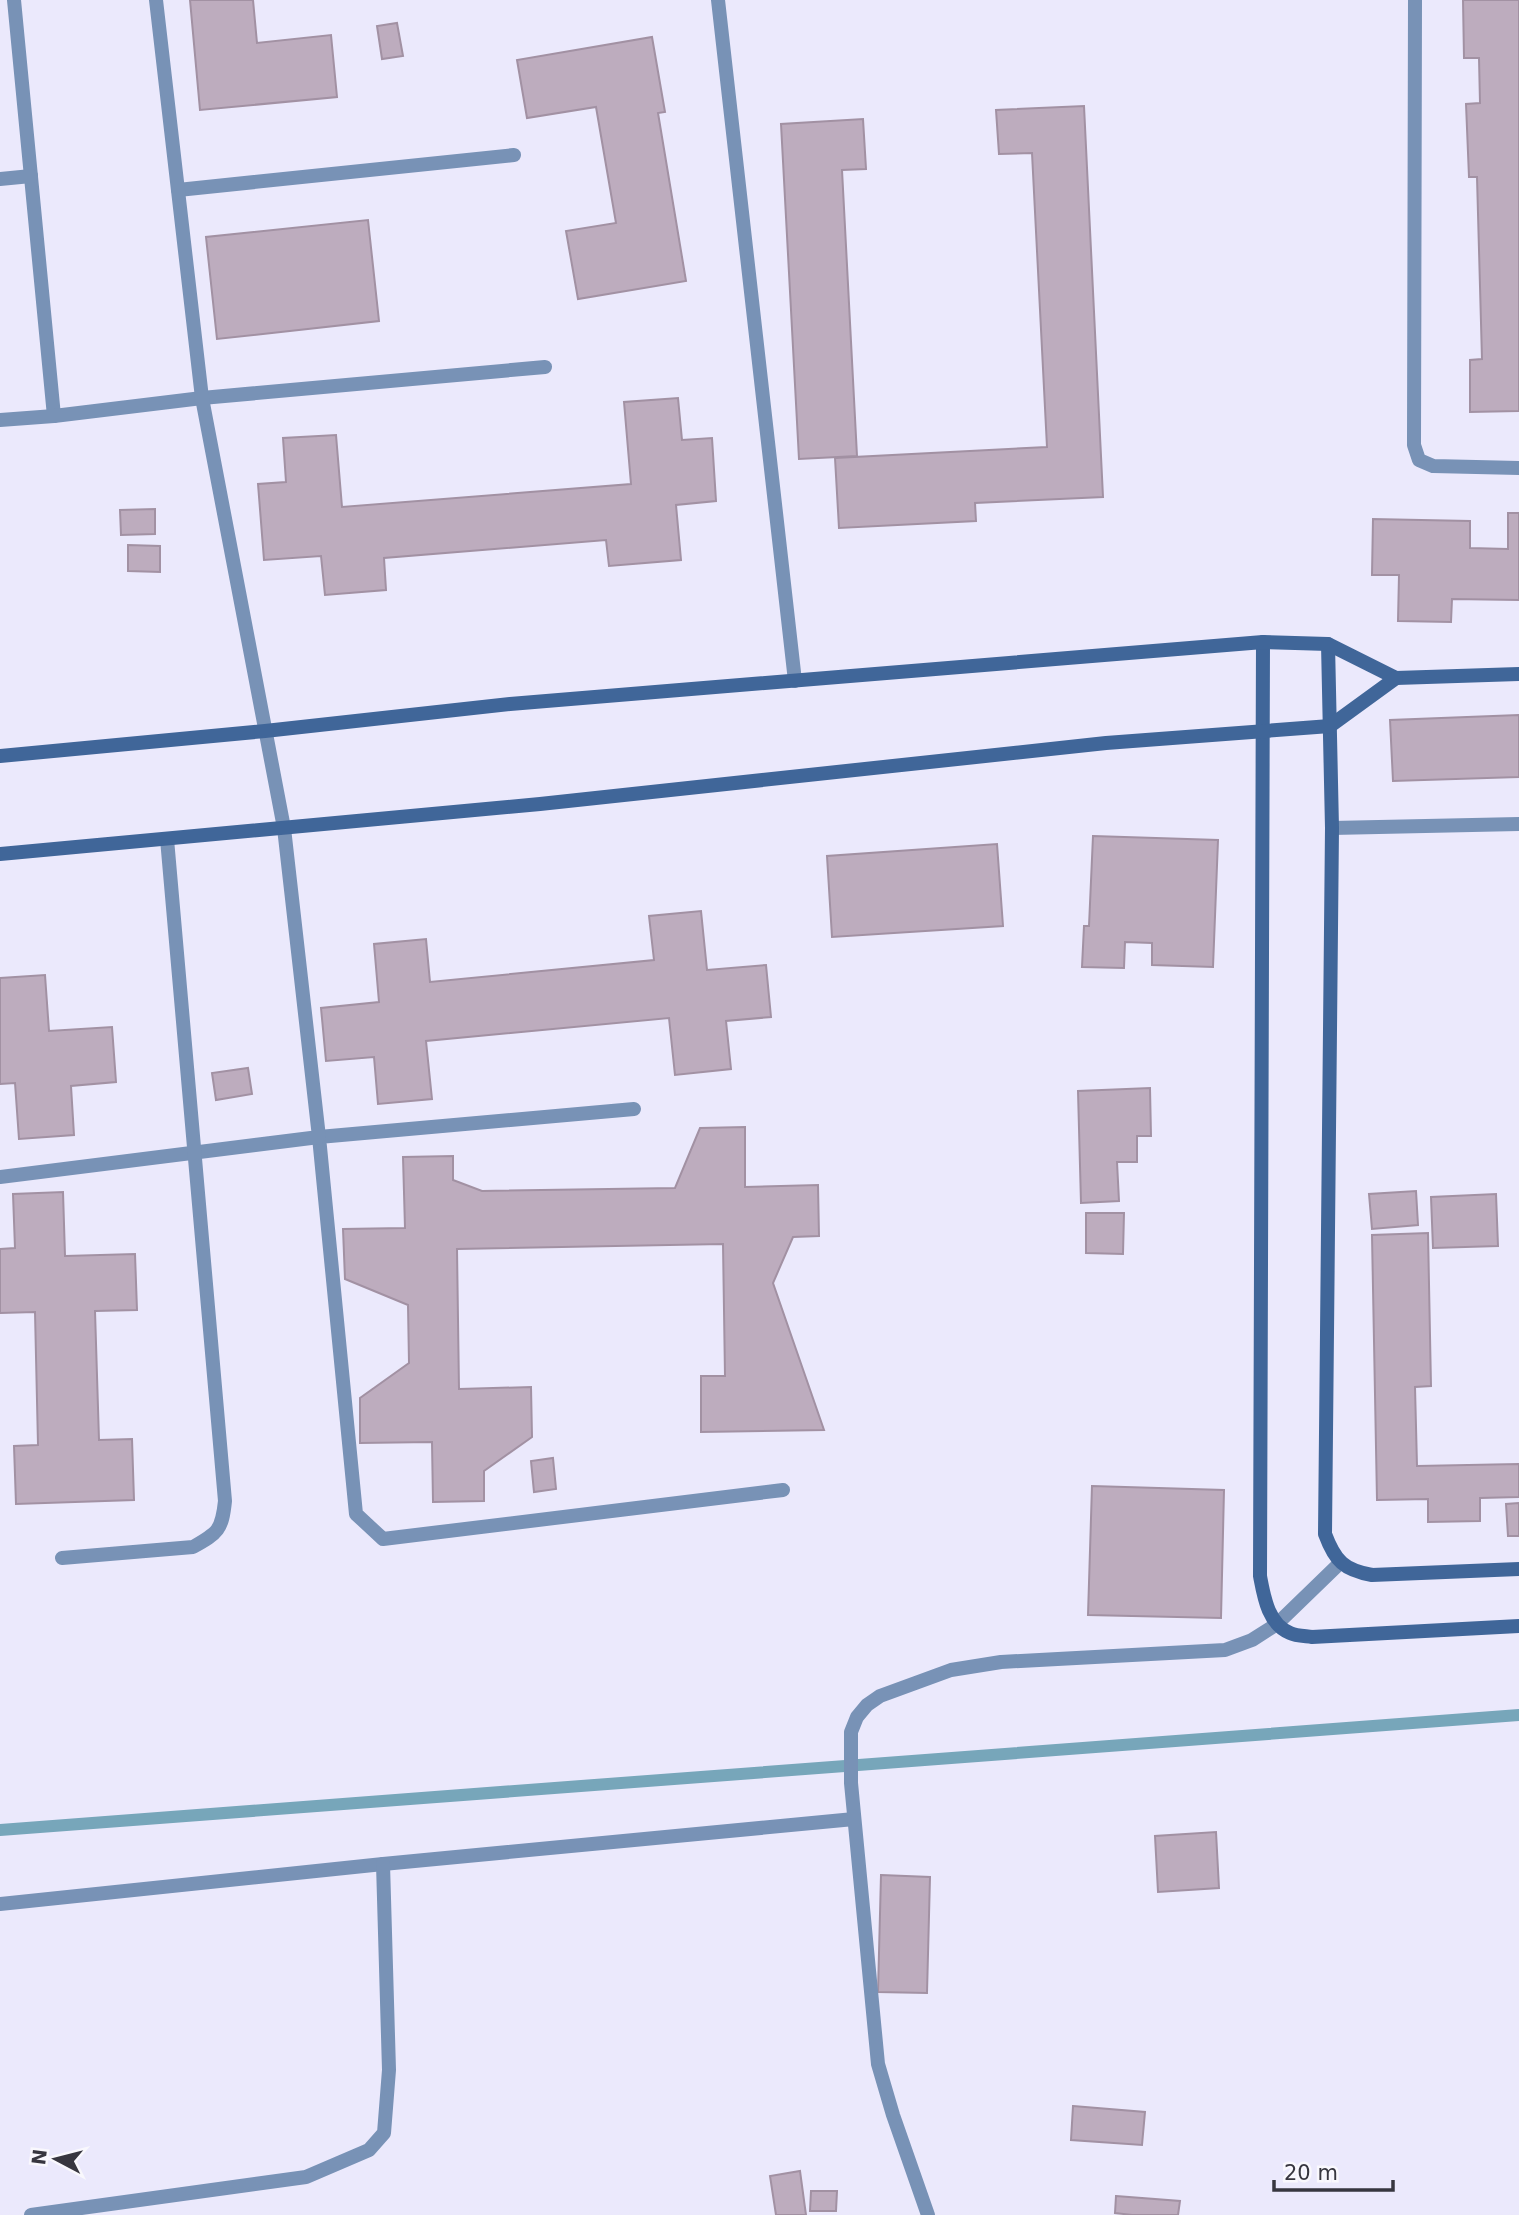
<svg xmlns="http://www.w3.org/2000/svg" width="1519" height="2215" viewBox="0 0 1519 2215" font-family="'DejaVu Sans',sans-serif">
  <rect width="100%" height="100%" fill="#ebe9fc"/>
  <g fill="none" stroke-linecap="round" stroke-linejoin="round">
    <polyline stroke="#77a6ba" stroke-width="12" points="0,1830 1519,1715"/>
  </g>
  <g fill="#bdacbe" stroke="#a291a3" stroke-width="2">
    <polygon points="190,0 253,0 257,43 331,35 337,97 200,110"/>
    <polygon points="1463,0 1519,0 1519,411 1470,412 1470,360 1482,359 1477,177 1469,177 1466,104 1480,103 1479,58 1464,58"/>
    <polygon points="397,23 403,56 382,59 377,26"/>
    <polygon points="652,37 665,112 658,113 686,281 578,299 566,231 616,223 596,107 527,118 517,60"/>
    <polygon points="1084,106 1103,497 975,503 976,521 839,528 835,458 1047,447 1032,153 999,154 996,110"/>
    <polygon points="863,119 866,169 842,170 857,456 799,459 781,124"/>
    <polygon points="368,220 379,321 217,339 206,237"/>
    <polygon points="678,398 682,440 712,438 716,501 676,505 681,560 609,566 606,540 384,558 386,590 325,595 321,556 264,560 258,484 286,482 283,438 336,435 342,507 631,484 624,402"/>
    <polygon points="155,509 155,534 121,535 120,510"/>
    <polygon points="1508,513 1519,513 1519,600 1452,599 1451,622 1398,621 1399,575 1372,575 1373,519 1470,521 1470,548 1508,549"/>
    <polygon points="128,545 160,546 160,572 128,571"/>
    <polygon points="1519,715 1519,777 1393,781 1390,720"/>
    <polygon points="1093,836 1218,840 1213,967 1152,965 1152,943 1125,942 1124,968 1082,967 1084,926 1089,926"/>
    <polygon points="997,844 1003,926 832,937 827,856"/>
    <polygon points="701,911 707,970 766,965 771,1017 726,1021 731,1069 675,1075 669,1018 426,1041 432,1099 378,1104 374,1057 326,1061 321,1008 379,1002 374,944 426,939 430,982 654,960 649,916"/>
    <polygon points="45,975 49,1031 112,1027 116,1082 71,1086 74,1135 19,1139 15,1083 0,1084 0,978"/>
    <polygon points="248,1068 252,1094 216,1100 212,1073"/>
    <polygon points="1150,1088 1151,1136 1137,1136 1137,1162 1117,1162 1119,1201 1081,1203 1078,1091"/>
    <polygon points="745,1127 745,1187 818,1185 819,1236 793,1237 773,1283 824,1430 701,1432 701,1376 725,1376 723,1244 457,1249 459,1389 531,1387 532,1437 484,1471 484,1501 433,1502 432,1442 360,1443 360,1398 409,1363 408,1305 345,1279 343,1229 405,1228 403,1157 453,1156 453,1180 482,1191 675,1188 700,1128"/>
    <polygon points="1416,1191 1418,1225 1372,1229 1369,1194"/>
    <polygon points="63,1192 65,1256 135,1254 137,1310 95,1311 99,1440 132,1439 134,1500 16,1504 14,1446 38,1445 35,1312 0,1313 0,1249 15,1248 13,1194"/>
    <polygon points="1496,1194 1498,1246 1433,1248 1431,1197"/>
    <polygon points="1086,1213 1124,1213 1123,1254 1086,1253"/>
    <polygon points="1428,1233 1431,1386 1415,1387 1417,1466 1519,1464 1519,1497 1480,1498 1480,1521 1428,1522 1428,1499 1377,1500 1372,1235"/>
    <polygon points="553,1458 556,1489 534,1492 531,1461"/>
    <polygon points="1092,1486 1224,1490 1221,1618 1088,1615"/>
    <polygon points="1519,1503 1519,1536 1508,1536 1506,1504"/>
    <polygon points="1216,1832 1219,1888 1158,1892 1155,1836"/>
    <polygon points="881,1875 930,1877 927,1993 878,1992"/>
    <polygon points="1073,2106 1145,2112 1142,2145 1071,2140"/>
    <polygon points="800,2171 806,2215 776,2215 770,2176"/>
    <polygon points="811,2191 837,2191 836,2211 810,2211"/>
    <polygon points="1116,2196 1180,2201 1178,2215 1132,2215 1115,2213"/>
  </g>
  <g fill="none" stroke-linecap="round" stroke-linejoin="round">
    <g stroke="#7892b6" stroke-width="14">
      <polyline points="14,0 54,416"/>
      <polyline points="718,0 795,681"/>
      <polyline points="1415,0 1414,445 1419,460 1433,466 1519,468"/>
      <polyline points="0,179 31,176"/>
      <polyline points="178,190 514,155"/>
      <polyline points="0,420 54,416 202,398 545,367"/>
      <polyline points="1332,828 1519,824"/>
      <polyline points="634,1109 319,1137 356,1514 383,1539 783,1490"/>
      <polyline points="0,1177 319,1137 284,828 202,398 156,0"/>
      <path d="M 62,1558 L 193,1547 C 218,1533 222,1530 225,1501 L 167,839"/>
      <polyline points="0,1904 383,1864 854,1819"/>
      <polyline points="31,2215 306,2177 369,2150 384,2133 389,2070 383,1864"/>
      <polyline points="928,2215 893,2115 878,2064 851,1783 851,1732 857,1717 867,1705 880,1696 951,1670 1001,1662 1225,1650 1252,1640 1277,1624 1341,1562"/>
    </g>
    <g stroke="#406699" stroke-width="14">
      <path d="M 1263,642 L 1260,1576 C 1264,1597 1268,1624 1290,1633 C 1296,1636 1305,1636 1312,1637 L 1519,1626"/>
      <path d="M 1328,644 L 1332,828 L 1325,1534 C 1335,1561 1344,1570 1372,1575 L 1519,1569"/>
      <polyline points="0,756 265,731 510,704 1263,642 1328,644 1396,678 1519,674"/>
      <polyline points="0,854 540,804 1106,743 1330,726 1396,678"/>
    </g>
  </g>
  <g transform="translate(56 2159) rotate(277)" stroke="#f9f8fd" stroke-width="5" paint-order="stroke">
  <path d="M0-5L12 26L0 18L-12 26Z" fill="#37363f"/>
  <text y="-10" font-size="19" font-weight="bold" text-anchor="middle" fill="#37363f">N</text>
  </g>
  <path d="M1274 2180v10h119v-10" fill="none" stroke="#37363f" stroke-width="3.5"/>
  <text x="1284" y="2180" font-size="21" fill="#37363f" stroke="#f9f8fd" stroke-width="5" paint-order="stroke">20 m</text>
</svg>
